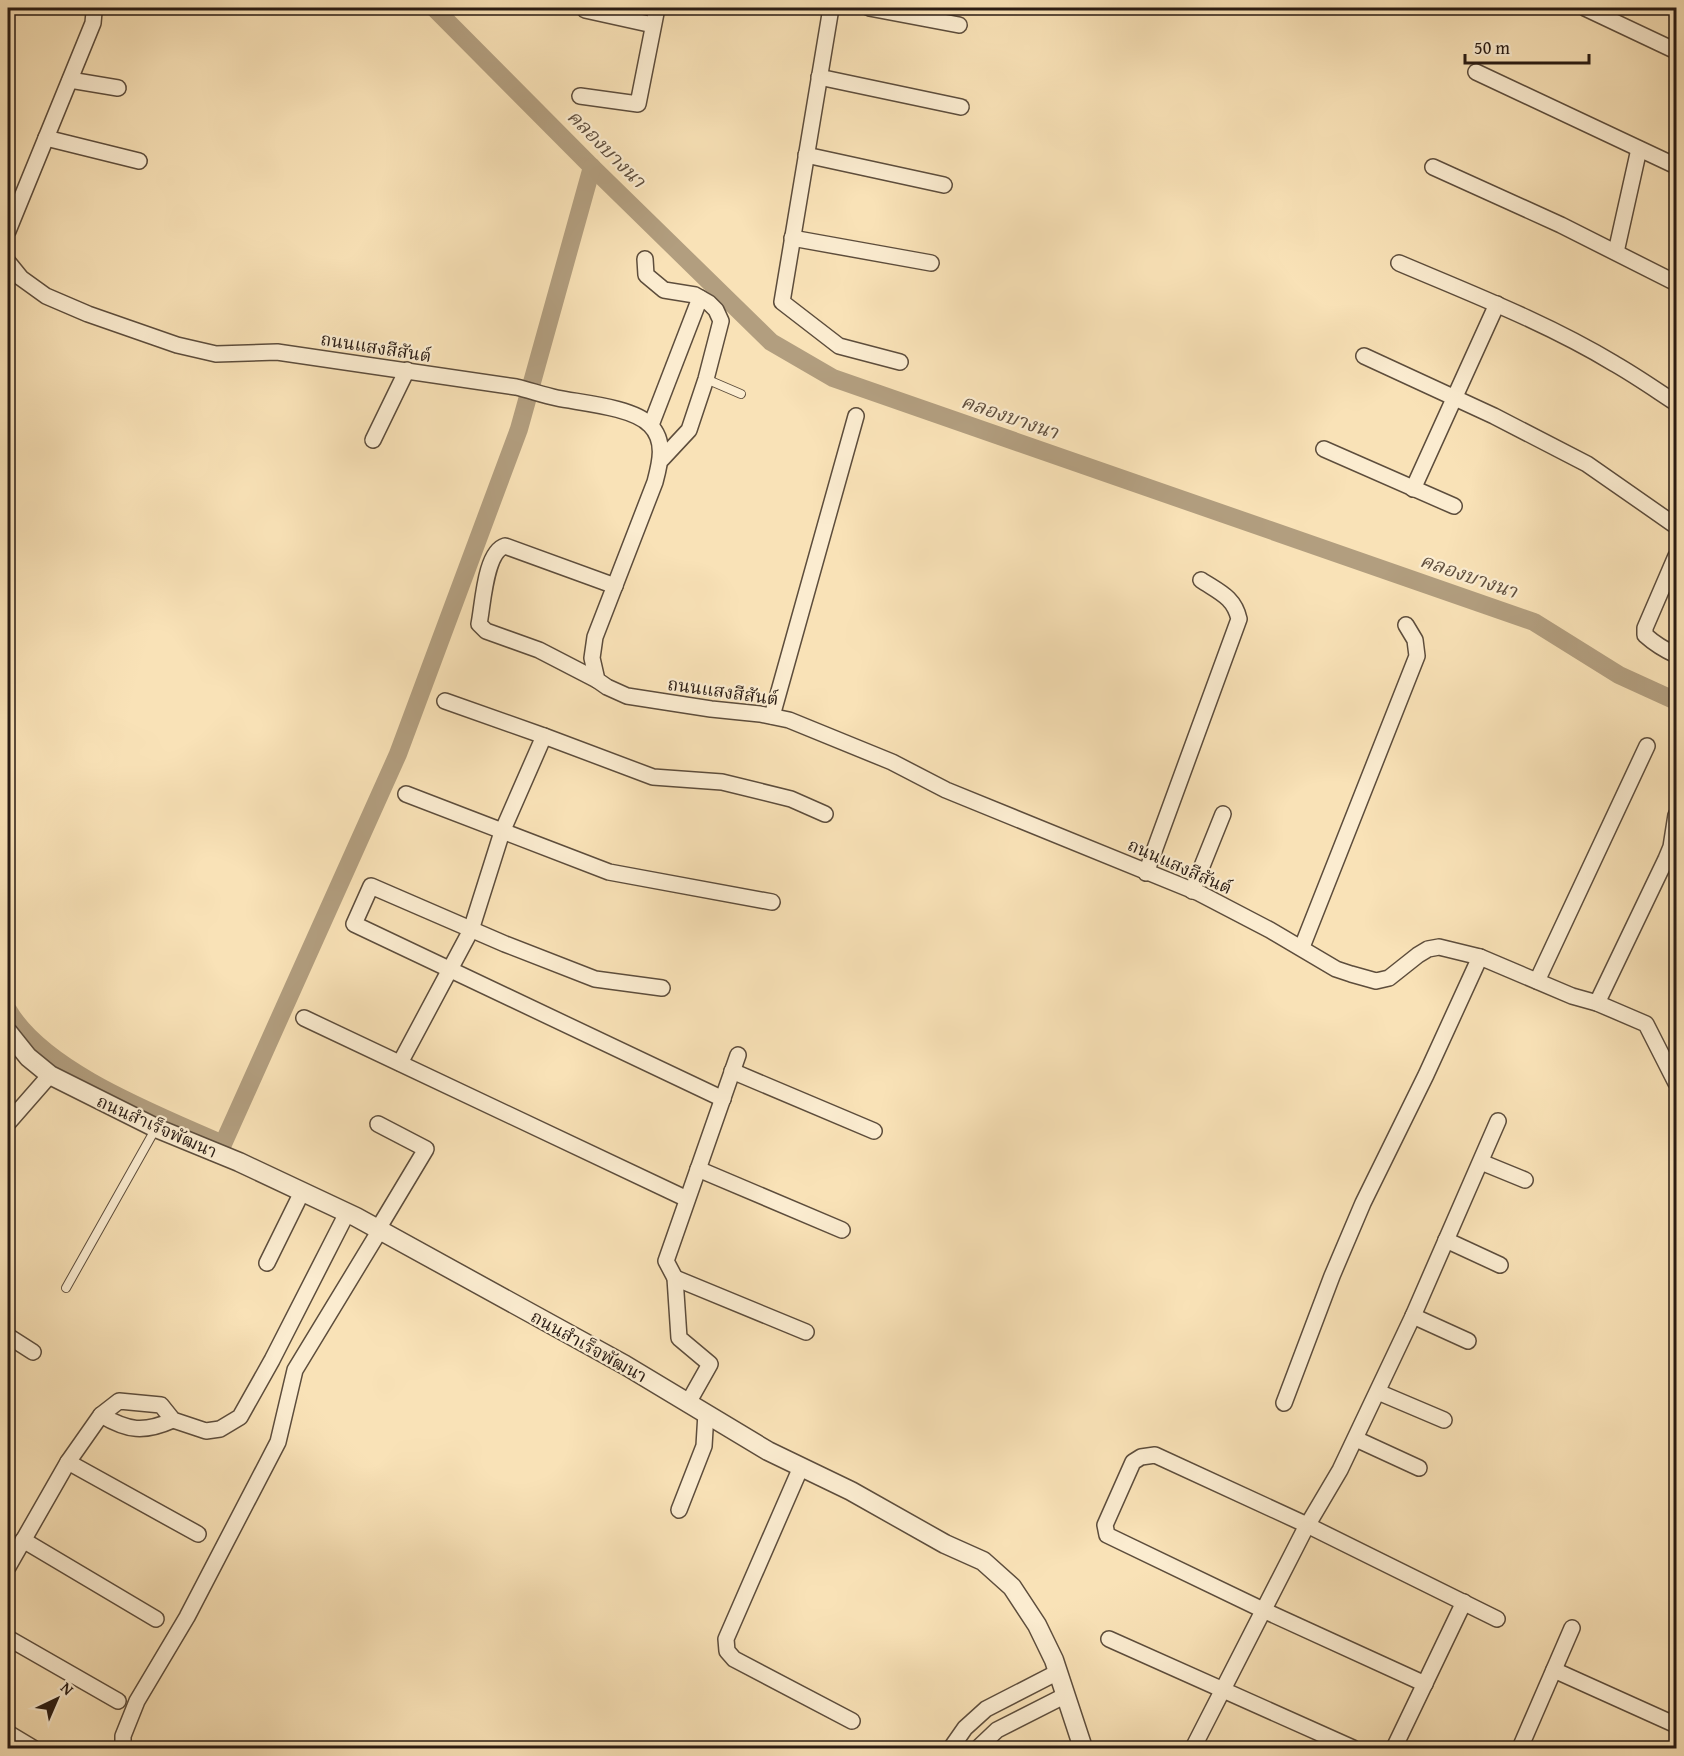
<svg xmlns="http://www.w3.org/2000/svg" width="1684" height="1756" viewBox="0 0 1684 1756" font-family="'Gentium Book Plus','Noto Serif Thai',serif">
  <rect width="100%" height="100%" fill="#f9e2b7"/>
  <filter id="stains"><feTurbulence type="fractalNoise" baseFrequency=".00333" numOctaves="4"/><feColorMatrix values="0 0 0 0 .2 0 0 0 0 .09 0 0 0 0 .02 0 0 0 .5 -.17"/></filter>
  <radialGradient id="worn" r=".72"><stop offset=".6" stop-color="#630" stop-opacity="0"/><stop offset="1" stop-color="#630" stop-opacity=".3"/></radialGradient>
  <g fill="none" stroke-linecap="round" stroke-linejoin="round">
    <g stroke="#b29e7f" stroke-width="18">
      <polyline points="434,8 592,167 771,342 833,378 1534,622 1619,675 1676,701"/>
      <path d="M 8,1010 C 44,1072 158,1115 223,1144 L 398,754 L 519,429 L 592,167"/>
    </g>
    <defs>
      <g id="service">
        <polyline points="706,379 741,394"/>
        <polyline points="66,1288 156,1128"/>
      </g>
      <g id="minor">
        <polyline points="831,8 782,302 839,346 900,362"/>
        <polyline points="869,8 959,25"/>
        <polyline points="1585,8 1676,51"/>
        <polyline points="585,10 653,25"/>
        <polyline points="1476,72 1676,166"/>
        <polyline points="819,77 961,107"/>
        <polyline points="70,80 118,88"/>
        <polyline points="580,96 638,104 657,8"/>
        <polyline points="46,138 139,161"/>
        <polyline points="806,155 944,185"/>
        <polyline points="1433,167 1561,225 1676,283"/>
        <polyline points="8,231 93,23 94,12 91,8"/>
        <polyline points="792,238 931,263"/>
        <polyline points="1616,252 1639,149"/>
        <polyline points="645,259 646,275 664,290 695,295 709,303 716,310 721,321 706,379 689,430 662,459"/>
        <path d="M 8,262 L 21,278 L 46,296 L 88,314 L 177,345 L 216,354 L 277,352 L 516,387 C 529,390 543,395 557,398 C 581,403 633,407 650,425 C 666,441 660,463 655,482 L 595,637 L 592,658 L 597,680 L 607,687 L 627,696 L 711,709 L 760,714 L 789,720 L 892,762 L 946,790 L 1199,893 L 1270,930 L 1336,969 L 1351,974 L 1376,981 L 1389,978 L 1418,955 L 1428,949 L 1439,947 L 1480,957 L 1572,996 L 1597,1003 L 1646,1024 L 1676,1083"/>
        <path d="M 1399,263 C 1472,294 1547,323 1615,364 C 1636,376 1656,390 1676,403"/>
        <polyline points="1364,356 1494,416 1587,464 1676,526"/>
        <polyline points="651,425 700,298"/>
        <polyline points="373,440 407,370"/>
        <polyline points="1324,449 1454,506"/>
        <polyline points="1413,489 1497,304"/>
        <path d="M 1676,556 L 1645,628 L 1645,635 C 1655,644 1665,650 1676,655"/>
        <path d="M 597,680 L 539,650 L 486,631 L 479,624 C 483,605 485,552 505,546 L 615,586"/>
        <polyline points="445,701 544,736"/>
        <polyline points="772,716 856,416"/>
        <polyline points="406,794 609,872 772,902"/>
        <path d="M 1146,873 L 1239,619 C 1234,597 1219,592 1201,580"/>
        <polyline points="1192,891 1223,814"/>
        <polyline points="1302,947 1417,656 1415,640 1406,625"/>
        <polyline points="1537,981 1647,746"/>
        <polyline points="662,988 595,979 505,944 371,886 354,924 723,1099"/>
        <polyline points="1597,1003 1666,859 1671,847 1676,815"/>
        <polyline points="304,1018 687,1199"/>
        <polyline points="400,1063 471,930 502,832 544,736 653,777 722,782 791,799 825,814"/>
        <polyline points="732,1071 874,1131"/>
        <polyline points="8,1123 50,1075"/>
        <polyline points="1481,1162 1525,1180"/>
        <polyline points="698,1169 842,1230"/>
        <polyline points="378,1229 426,1149 378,1124"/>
        <polyline points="1446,1240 1500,1265"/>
        <polyline points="267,1263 302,1192"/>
        <polyline points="675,1278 806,1332"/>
        <polyline points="1413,1316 1468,1341"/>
        <polyline points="8,1336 33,1352"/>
        <polyline points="1378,1392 1444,1420"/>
        <polyline points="688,1403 710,1364 679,1338 675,1278 666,1261 738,1055"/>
        <polyline points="1284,1403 1332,1276 1363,1203 1426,1075 1480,957"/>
        <path d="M 101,1415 C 128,1431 144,1433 173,1420"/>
        <polyline points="1356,1439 1419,1468"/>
        <polyline points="68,1462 198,1534"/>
        <polyline points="801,1467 726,1639 727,1651 734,1659 852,1721"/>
        <polyline points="679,1510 704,1446 706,1413"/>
        <polyline points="23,1540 156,1619"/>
        <polyline points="8,1567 68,1462 101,1415 119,1401 161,1405 173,1420 206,1431 220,1429 240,1417 272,1360 347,1213"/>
        <polyline points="8,1638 118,1701"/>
        <polyline points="1109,1639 1353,1748"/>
        <polyline points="1554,1670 1676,1725"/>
        <polyline points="1425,1684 1263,1610 1107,1535 1105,1525 1133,1462 1141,1457 1155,1455 1307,1525 1497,1619"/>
        <polyline points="8,1733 33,1748"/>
        <polyline points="123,1748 123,1736 137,1701 187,1617 278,1442 295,1370 380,1230"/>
        <polyline points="951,1748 965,1728 986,1709 1058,1672"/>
        <polyline points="978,1748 997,1730 1066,1695"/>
        <polyline points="1193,1748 1304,1531 1340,1470 1413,1316 1498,1121"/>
        <polyline points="1394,1748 1464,1602"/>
        <polyline points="1520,1748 1572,1628"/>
      </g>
      <polyline id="tertiary" points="8,1032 28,1057 50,1075 156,1128 239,1162 356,1217 625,1365 768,1451 851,1491 945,1544 983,1561 1012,1587 1037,1625 1054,1660 1083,1748"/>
    </defs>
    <use href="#service" stroke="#5d4d3c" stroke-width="10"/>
    <use href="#minor" stroke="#5d4d3c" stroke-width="18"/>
    <use href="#tertiary" stroke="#5d4d3c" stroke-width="21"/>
    <use href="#service" stroke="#fbecd0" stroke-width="8"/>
    <use href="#minor" stroke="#fbecd0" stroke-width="15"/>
    <use href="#tertiary" stroke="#fbecd0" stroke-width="18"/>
  </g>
  <g text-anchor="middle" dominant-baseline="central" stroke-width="4.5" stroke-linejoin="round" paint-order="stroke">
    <g font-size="18" fill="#291b13" stroke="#fbecd0">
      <text transform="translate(376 347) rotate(9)">ถนนแสงสีสันต์</text>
      <text transform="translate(723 691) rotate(8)">ถนนแสงสีสันต์</text>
      <text transform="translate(1180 866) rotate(24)">ถนนแสงสีสันต์</text>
      <text transform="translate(157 1126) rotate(24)">ถนนสำเร็จพัฒนา</text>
      <text transform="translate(589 1346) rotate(29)">ถนนสำเร็จพัฒนา</text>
    </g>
    <g font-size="20" font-style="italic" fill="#604f3e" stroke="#fbecd0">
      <text transform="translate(607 148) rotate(45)">คลองบางนา</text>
      <text transform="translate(1010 416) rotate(19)">คลองบางนา</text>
      <text transform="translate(1469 575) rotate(19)">คลองบางนา</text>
    </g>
  </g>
  <rect width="1684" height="1756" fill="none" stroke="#f9e2b7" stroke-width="30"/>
  <rect x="9" y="9" width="1666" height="1738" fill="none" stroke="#291b13" stroke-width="3"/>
  <rect x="15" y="15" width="1654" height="1726" fill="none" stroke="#291b13" stroke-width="1.5"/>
  <g transform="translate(57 1699) rotate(44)" stroke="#fbecd0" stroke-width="4.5" paint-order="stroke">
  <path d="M0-4.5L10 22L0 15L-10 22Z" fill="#291b13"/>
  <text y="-9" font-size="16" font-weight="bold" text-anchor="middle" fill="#291b13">N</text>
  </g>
  <path d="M1465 54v9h124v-9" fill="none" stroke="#291b13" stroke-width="3"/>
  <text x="1474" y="54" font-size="18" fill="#291b13" stroke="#fbecd0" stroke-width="4.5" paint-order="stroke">50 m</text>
  <rect width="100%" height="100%" filter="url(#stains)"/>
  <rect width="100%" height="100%" fill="url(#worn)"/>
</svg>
